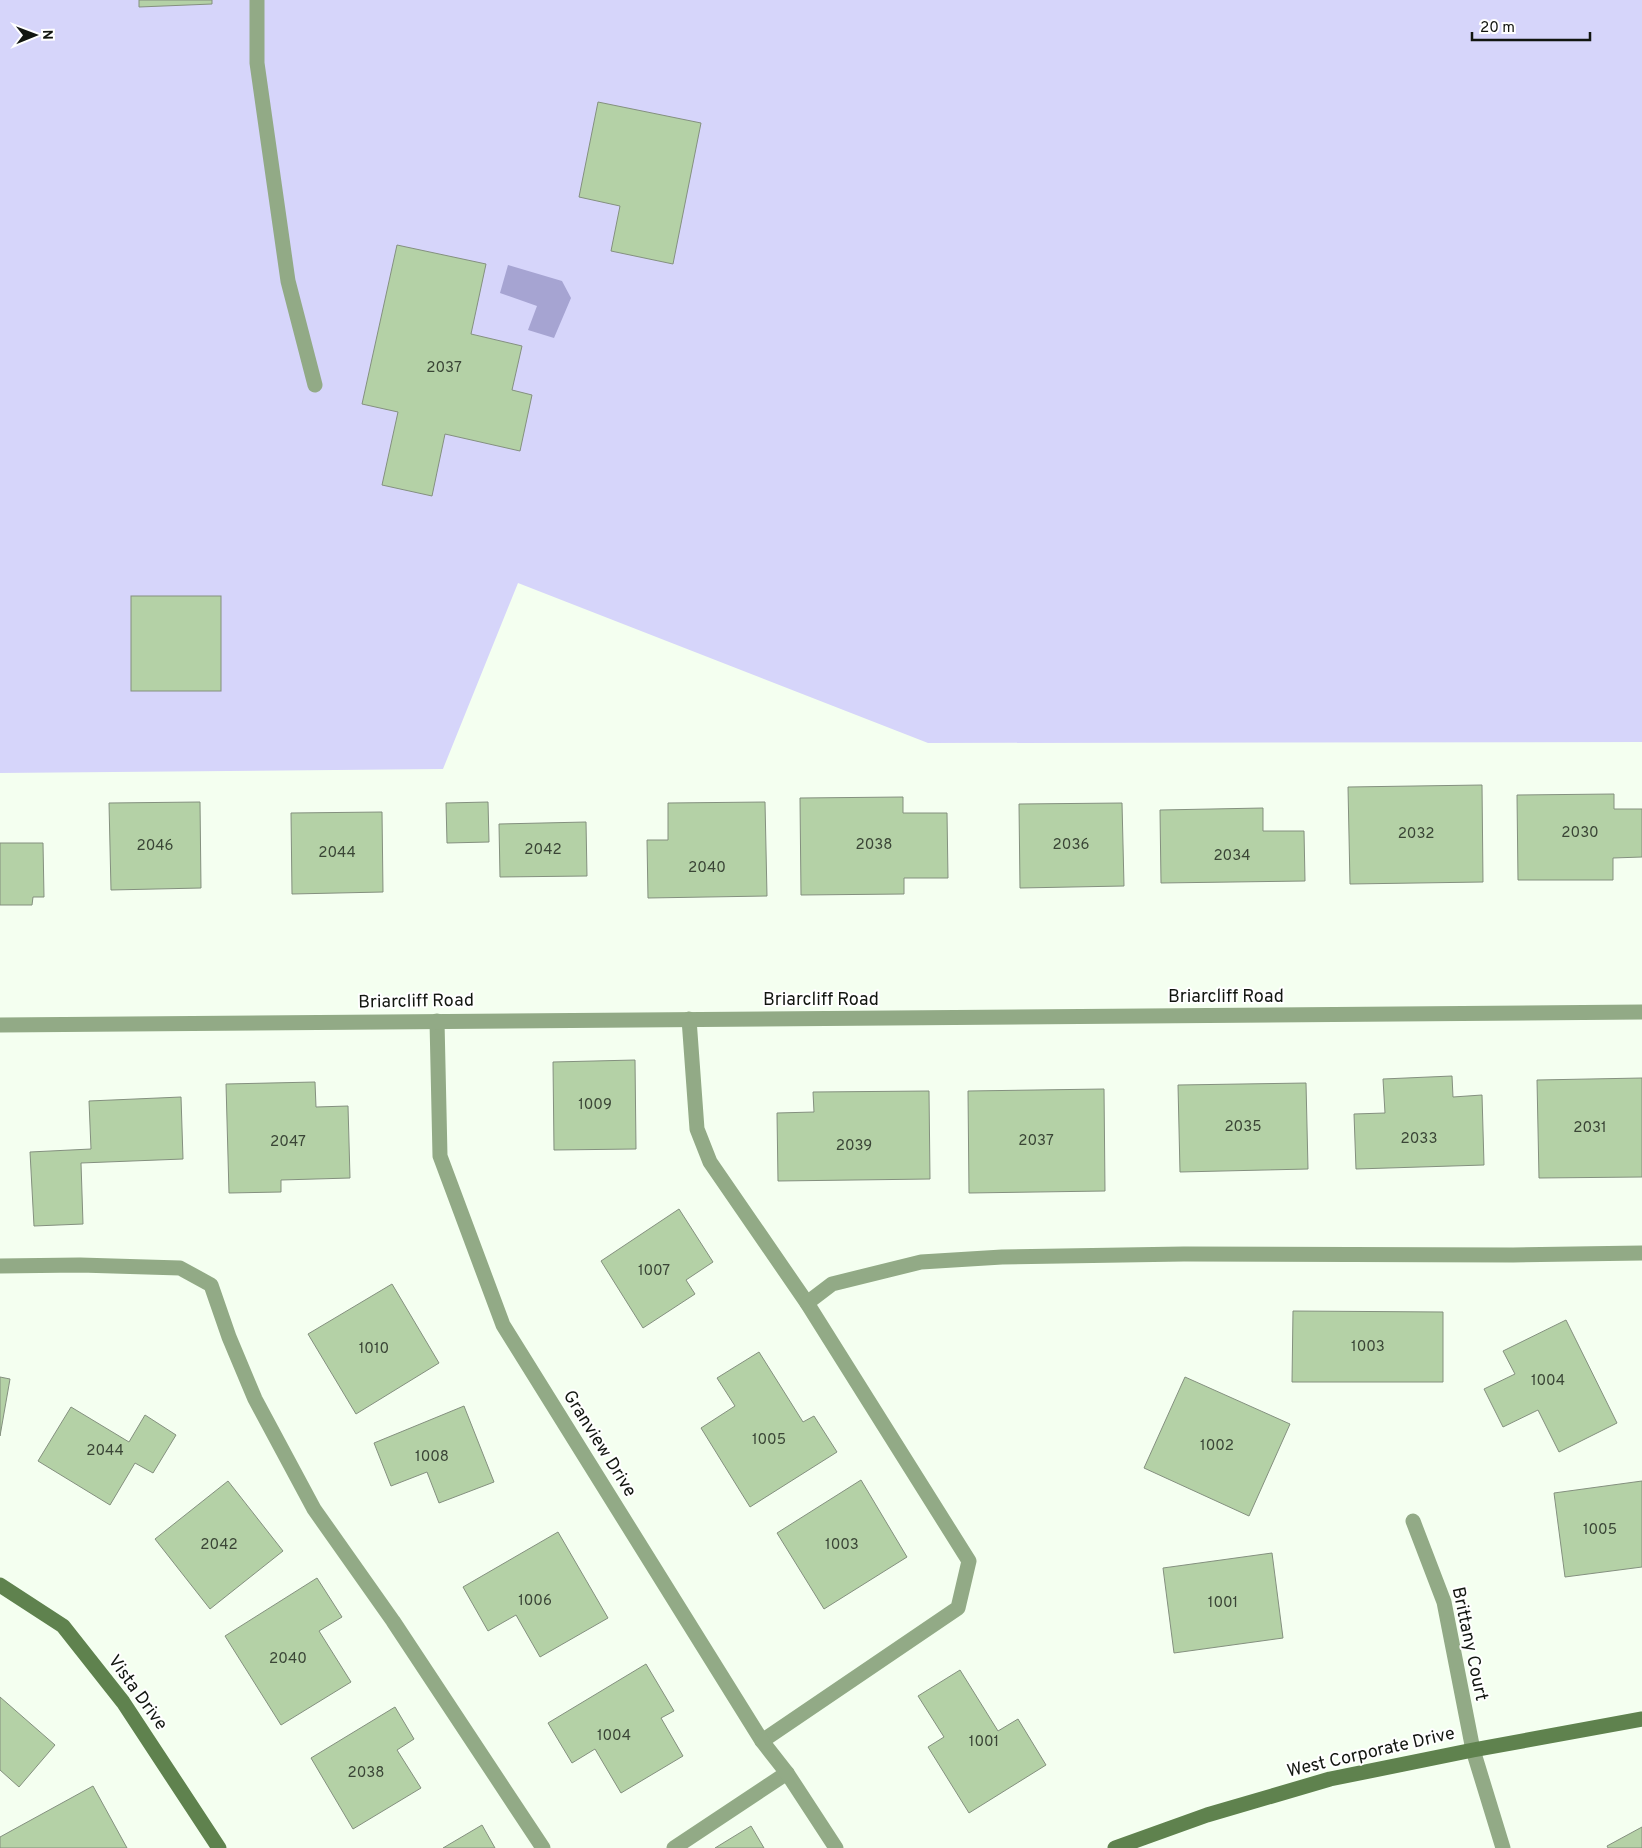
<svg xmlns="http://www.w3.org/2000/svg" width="1642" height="1848" viewBox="0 0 1642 1848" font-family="Overpass,sans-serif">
  <rect width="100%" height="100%" fill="#f4fff0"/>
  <polygon fill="#d6d5fa" points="0,0 1642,0 1642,742 928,743 518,583 443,769 0,773"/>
  <polygon fill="#a6a4d2" points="508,265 562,281 571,298 554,338 528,330 537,306 500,293"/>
  <g fill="#b4d1a6" stroke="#84907f">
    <polygon points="139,0 212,0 212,4 139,7"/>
    <polygon points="598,102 701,123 673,264 611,251 620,206 579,197"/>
    <polygon points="397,245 486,264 471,334 522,346 512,390 532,395 520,451 445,434 432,496 382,485 398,412 362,404"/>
    <rect x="131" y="596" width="90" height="95"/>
    <polygon points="1482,785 1483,882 1350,884 1348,787"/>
    <polygon points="1614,794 1614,809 1642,809 1642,857 1613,858 1613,880 1518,880 1517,795"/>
    <polygon points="903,797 903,813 947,813 948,878 904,878 904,894 801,895 800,798"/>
    <polygon points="200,802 201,888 111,890 109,803"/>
    <polygon points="488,802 489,842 447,843 446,803"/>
    <polygon points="765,802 767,896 648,898 647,840 668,840 668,803"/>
    <polygon points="1122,803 1124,886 1020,888 1019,804"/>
    <polygon points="1263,808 1263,831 1304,831 1305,881 1161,883 1160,810"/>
    <polygon points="382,812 383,892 292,894 291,813"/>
    <polygon points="586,822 587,876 500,877 499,824"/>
    <polygon points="0,843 43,843 44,897 33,897 32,905 0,905"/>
    <polygon points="635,1060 636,1149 554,1150 553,1062"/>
    <polygon points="1452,1076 1453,1097 1482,1095 1484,1165 1356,1169 1354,1114 1385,1113 1383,1079"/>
    <polygon points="1642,1078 1642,1177 1539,1178 1537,1080"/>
    <polygon points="315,1082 316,1107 348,1106 350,1178 281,1180 281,1192 229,1193 226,1084"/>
    <polygon points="1306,1083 1308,1169 1180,1172 1178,1085"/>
    <polygon points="1104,1089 1105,1191 969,1193 968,1091"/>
    <polygon points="929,1091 930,1179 778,1181 777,1113 814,1112 813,1092"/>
    <polygon points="181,1097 183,1159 81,1163 83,1224 34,1226 30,1152 91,1149 89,1101"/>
    <polygon points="679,1209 713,1262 686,1280 695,1294 643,1328 601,1261"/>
    <polygon points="392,1284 439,1363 356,1414 308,1334"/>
    <polygon points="1293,1311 1443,1312 1443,1382 1292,1382"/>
    <polygon points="1566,1320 1617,1423 1559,1452 1538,1410 1503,1427 1484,1389 1515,1374 1503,1351"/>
    <polygon points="759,1352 803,1422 814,1416 837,1452 750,1507 701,1428 735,1406 717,1378"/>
    <polygon points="0,1377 10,1379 0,1436"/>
    <polygon points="1185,1377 1290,1424 1249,1516 1144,1468"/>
    <polygon points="464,1406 494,1482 439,1503 427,1472 391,1486 374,1443"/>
    <polygon points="71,1407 129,1442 145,1415 176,1435 153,1473 135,1463 110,1505 38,1461"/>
    <polygon points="861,1480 907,1557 824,1609 777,1533"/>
    <polygon points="228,1481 283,1551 210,1609 155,1539"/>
    <polygon points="1642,1481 1642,1567 1565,1577 1554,1493"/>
    <polygon points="558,1532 608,1618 540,1657 516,1615 488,1631 463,1587"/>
    <polygon points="1272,1553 1283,1638 1174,1653 1163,1568"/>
    <polygon points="317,1578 342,1617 319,1631 351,1682 281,1725 225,1636"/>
    <polygon points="646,1664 674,1711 661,1718 683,1756 621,1793 595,1749 572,1763 548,1723"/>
    <polygon points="960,1670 998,1731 1018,1719 1046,1765 969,1813 928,1747 944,1737 918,1696"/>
    <polygon points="0,1697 55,1745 19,1787 0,1770"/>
    <polygon points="395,1707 414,1739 397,1750 421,1788 353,1829 311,1758"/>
    <polygon points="93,1786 127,1848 0,1848 0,1837"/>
    <polygon points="482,1825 495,1848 443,1848"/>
    <polygon points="751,1826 764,1848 715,1848"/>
    <polygon points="1642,1827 1642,1848 1608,1848 1607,1846"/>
  </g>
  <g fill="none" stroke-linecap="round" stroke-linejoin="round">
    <g stroke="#92aa86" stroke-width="15">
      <polyline points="257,0 257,63 288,281 315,385"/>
      <polyline points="689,1019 697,1129 710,1162 807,1303 969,1561 958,1608 762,1741"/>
      <polyline points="0,1266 80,1265 180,1268 211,1285 229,1337 255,1399 314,1509 393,1621 543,1848"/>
      <polyline points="807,1303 832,1284 921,1262 1002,1257 1184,1254 1513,1255 1642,1253"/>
      <polyline points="674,1848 787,1773"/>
    </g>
    <g stroke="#92aa86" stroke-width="15">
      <polyline points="437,1021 440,1156 503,1325 762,1741 787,1773 836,1848"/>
      <polyline points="0,1025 1642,1012"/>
      <polyline points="1413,1521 1444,1602 1473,1750 1503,1848"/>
    </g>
    <g stroke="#5f824e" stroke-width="15">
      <polyline points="0,1585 63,1626 123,1702 219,1848"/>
      <polyline points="1115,1848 1207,1815 1330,1779 1473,1750 1642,1719"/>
    </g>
  </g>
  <g text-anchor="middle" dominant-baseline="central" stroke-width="4" stroke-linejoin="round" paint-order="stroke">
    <g font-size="15" fill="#3a4536">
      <text x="444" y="368">2037</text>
      <text x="1580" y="833">2030</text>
      <text x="1416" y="834">2032</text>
      <text x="874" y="845">2038</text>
      <text x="1071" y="845">2036</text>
      <text x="155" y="846">2046</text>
      <text x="543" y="850">2042</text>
      <text x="337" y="853">2044</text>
      <text x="1232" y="856">2034</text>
      <text x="707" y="868">2040</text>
      <text x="595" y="1105">1009</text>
      <text x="1243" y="1127">2035</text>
      <text x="1590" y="1128">2031</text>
      <text x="1419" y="1139">2033</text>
      <text x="1036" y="1141">2037</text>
      <text x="288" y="1142">2047</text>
      <text x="854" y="1146">2039</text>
      <text x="654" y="1271">1007</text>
      <text x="1368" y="1347">1003</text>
      <text x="374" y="1349">1010</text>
      <text x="1548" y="1381">1004</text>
      <text x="769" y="1440">1005</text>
      <text x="1217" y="1446">1002</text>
      <text x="105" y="1451">2044</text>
      <text x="432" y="1457">1008</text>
      <text x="1600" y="1530">1005</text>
      <text x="219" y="1545">2042</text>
      <text x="842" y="1545">1003</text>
      <text x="535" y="1601">1006</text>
      <text x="1223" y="1603">1001</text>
      <text x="288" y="1659">2040</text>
      <text x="614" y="1736">1004</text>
      <text x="984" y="1742">1001</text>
      <text x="366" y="1773">2038</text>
    </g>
    <g font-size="18" fill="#121610" stroke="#fff">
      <text x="1226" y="997">Briarcliff Road</text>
      <text x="821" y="1000">Briarcliff Road</text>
      <text transform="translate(416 1002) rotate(-1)">Briarcliff Road</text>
      <text transform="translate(599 1444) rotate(58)">Granview Drive</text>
      <text transform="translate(1469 1644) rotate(78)">Brittany Court</text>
      <text transform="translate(137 1693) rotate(54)">Vista Drive</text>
      <text transform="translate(1371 1753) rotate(-13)">West Corporate Drive</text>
    </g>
  </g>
  <g transform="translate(35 35) rotate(89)" stroke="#ffffff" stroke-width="4" paint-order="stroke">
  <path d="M0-4L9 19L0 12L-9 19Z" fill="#121610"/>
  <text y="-8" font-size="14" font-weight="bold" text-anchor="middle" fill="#121610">N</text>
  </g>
  <path d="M1472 32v8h118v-8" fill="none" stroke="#121610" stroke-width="2.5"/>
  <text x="1480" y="32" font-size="15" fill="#121610" stroke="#ffffff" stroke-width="4" paint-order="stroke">20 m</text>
</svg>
